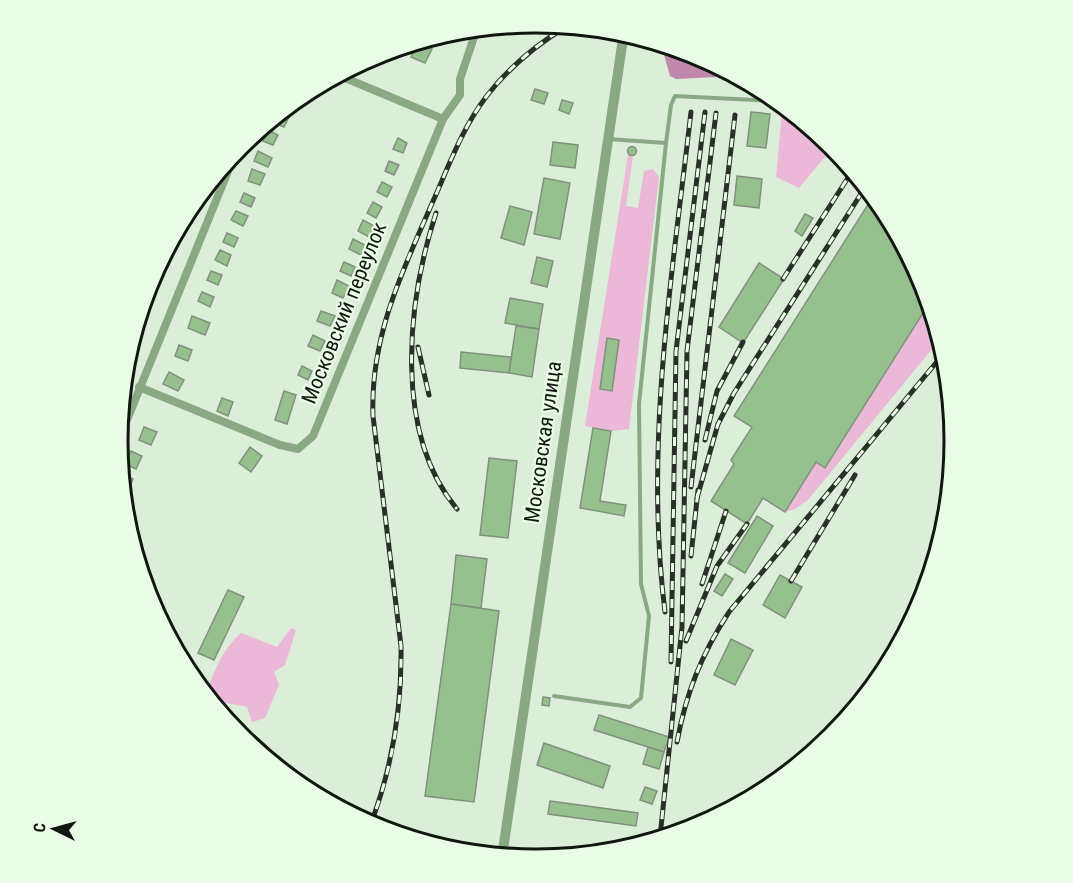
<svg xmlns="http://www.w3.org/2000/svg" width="1073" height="883" viewBox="0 0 1073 883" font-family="'Roboto Condensed',sans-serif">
  <rect width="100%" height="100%" fill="#dceed9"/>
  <g fill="#ebb8d8">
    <polygon points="785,106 834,146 799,188 776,177 782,112"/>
    <polygon points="628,155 633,156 626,206 638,208 644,171 653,169 659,177 629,429 611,431 585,426"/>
    <polygon points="930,302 941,338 808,500 795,509 785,512 816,462 826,468"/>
    <path d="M 291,628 L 296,630 L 285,665 L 274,672 L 279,685 L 265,718 L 252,722 L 247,707 L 222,702 L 209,685 C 217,665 224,648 241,633 L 277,647 Z"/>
  </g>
  <polygon fill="#c088ab" points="661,44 697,55 736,76 676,79 670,76"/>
  <g fill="#96c18f" stroke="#80917d" stroke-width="1.5">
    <polygon points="417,43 432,49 425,63 411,57"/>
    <polygon points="535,89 548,93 544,104 531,100"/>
    <polygon points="562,100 573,103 569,114 559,110"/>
    <polygon points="751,112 770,114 766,148 747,146"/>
    <polygon points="280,113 289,117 284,127 272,122"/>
    <polygon points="268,130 278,135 273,145 263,141"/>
    <polygon points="398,138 407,143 403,153 393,149"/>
    <polygon points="553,142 578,145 575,168 550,165"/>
    <circle cx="632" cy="151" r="4.5"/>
    <polygon points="258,151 272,158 268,167 254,161"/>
    <polygon points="389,161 399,165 394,175 385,171"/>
    <polygon points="252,169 265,174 260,185 248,181"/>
    <polygon points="737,176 762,179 759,208 734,205"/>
    <polygon points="544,178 570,183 560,239 534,234"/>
    <polygon points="382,182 392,187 387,197 377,192"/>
    <polygon points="244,193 255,198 251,207 240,202"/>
    <polygon points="874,195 885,209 924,281 930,302 825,468 816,462 785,512 763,498 747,524 711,501 734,464 731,460 752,427 734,416"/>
    <polygon points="373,202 382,207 376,218 367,213"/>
    <polygon points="510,206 532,212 524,245 501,238"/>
    <polygon points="236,211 248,216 243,226 231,220"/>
    <polygon points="805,214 813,218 802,236 795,231"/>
    <polygon points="363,220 374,226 369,237 358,231"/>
    <polygon points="227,233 238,238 234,247 223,242"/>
    <polygon points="353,239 365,245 361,255 349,249"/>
    <polygon points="166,250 172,252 166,264 160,261"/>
    <polygon points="220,250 231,255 227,266 215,260"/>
    <polygon points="537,257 553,261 547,287 531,283"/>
    <polygon points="344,262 355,267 351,276 340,271"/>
    <polygon points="759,263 784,279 743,343 719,327"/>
    <polygon points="211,271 222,275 218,285 207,280"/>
    <polygon points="154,272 162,275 158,285 150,281"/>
    <polygon points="337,280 349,286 343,298 332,293"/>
    <polygon points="202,292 214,297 210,307 198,301"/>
    <polygon points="144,297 153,301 148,312 141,308"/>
    <polygon points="510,298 543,304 539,329 505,323"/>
    <polygon points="321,311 335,316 330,326 317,321"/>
    <polygon points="192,316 210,323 205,335 188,328"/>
    <polygon points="137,321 143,324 137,337 133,335"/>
    <polygon points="516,326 539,329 532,377 509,373"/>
    <polygon points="313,335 325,341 320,351 308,346"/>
    <polygon points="607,338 619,340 612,391 600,389"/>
    <polygon points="179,345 192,350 188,361 175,356"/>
    <polygon points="461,352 511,357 509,373 460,368"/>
    <polygon points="302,366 312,371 308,380 298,375"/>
    <polygon points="169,372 184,380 178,391 163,384"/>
    <polygon points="284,391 296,395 287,424 275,420"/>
    <polygon points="222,398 233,402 228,416 217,411"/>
    <polygon points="144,427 157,432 151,445 139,440"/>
    <polygon points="593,428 611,431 600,501 626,505 624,516 580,508"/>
    <polygon points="250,447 262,456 251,472 239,463"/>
    <polygon points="131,451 142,456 136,469 125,464"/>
    <polygon points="489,458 517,461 508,538 480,535"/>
    <polygon points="121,474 133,479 128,491 122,488"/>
    <polygon points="757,516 773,526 745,573 728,563"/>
    <polygon points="456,555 487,559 481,608 451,604"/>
    <polygon points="725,574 733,579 722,596 714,591"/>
    <polygon points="780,575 802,587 785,618 763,605"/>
    <polygon points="228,590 244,597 214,660 198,653"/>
    <polygon points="451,604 499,611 474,802 425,796"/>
    <polygon points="731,639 753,650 735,685 714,675"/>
    <polygon points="543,697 550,698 549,706 542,705"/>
    <polygon points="599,715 669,737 664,752 594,730"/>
    <polygon points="544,743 610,766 603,788 537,765"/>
    <polygon points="648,747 664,752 659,769 643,764"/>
    <polygon points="645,787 657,791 652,804 640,800"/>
    <polygon points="550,801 638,813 636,826 548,814"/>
  </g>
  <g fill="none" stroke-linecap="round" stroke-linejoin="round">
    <g stroke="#89a983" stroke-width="4">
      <polyline points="608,139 666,143 671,105 675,96 774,101 776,98"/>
      <polyline points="554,696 630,707 641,698 649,616 641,584 639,404 666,143"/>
    </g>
    <g stroke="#89a983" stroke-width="8">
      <polyline points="338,75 443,119"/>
      <polyline points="139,387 280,445 298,449 313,436 443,119 460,95 460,79 477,28"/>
      <polyline points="118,442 237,149"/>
    </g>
    <polyline stroke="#89a983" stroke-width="10" points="502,857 624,32"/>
    <defs>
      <g id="rail">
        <path d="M 436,213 C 407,302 393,433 457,509"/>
        <polyline points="783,279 853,170"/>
        <polyline points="418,347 429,395"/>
        <polyline points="705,440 717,391 743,342"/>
        <polyline points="691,487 735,115"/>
        <polyline points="697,498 718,424 734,393 866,186"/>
        <polyline points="691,556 698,490"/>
        <polyline points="791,581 855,475"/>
        <polyline points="702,584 726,511"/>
        <path d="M 665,612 C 644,446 672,277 691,112"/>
        <polyline points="686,641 717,566 747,524"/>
        <polyline points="671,662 676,351 705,112"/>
        <path d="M 677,742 C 686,693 702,653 729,612 L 945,352"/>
        <path d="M 370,826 C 393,766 402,709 401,646 L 373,416 C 370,336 403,270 434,199 C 449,165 463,127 486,97 C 508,68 536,45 567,26"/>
        <polyline points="660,837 682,627 687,351 716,113"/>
      </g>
    </defs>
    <use href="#rail" stroke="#283027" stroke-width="5"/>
    <use href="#rail" stroke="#e9fce6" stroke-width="3" stroke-dasharray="9" stroke-linecap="butt"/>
  </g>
  <g text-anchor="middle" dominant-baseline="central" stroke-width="4.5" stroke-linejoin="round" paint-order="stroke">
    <g font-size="21" fill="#111710" stroke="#e9fce6">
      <text transform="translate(344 313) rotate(-68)">Московский переулок</text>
      <text transform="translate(543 442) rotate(-82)">Московская улица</text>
    </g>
  </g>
  <path d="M0 0H1073V883H0ZM128 441a408 408 0 1 1 816 0a408 408 0 1 1-816 0Z" fill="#e9fce6" fill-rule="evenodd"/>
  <path fill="none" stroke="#111710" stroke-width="3" d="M128 441a408 408 0 1 1 816 0a408 408 0 1 1-816 0Z"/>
  <g transform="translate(54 829) rotate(275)" stroke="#e9fce6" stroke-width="4.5" paint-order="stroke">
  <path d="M0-4.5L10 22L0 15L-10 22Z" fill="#111710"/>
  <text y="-9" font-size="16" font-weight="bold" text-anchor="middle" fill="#111710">С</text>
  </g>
</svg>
